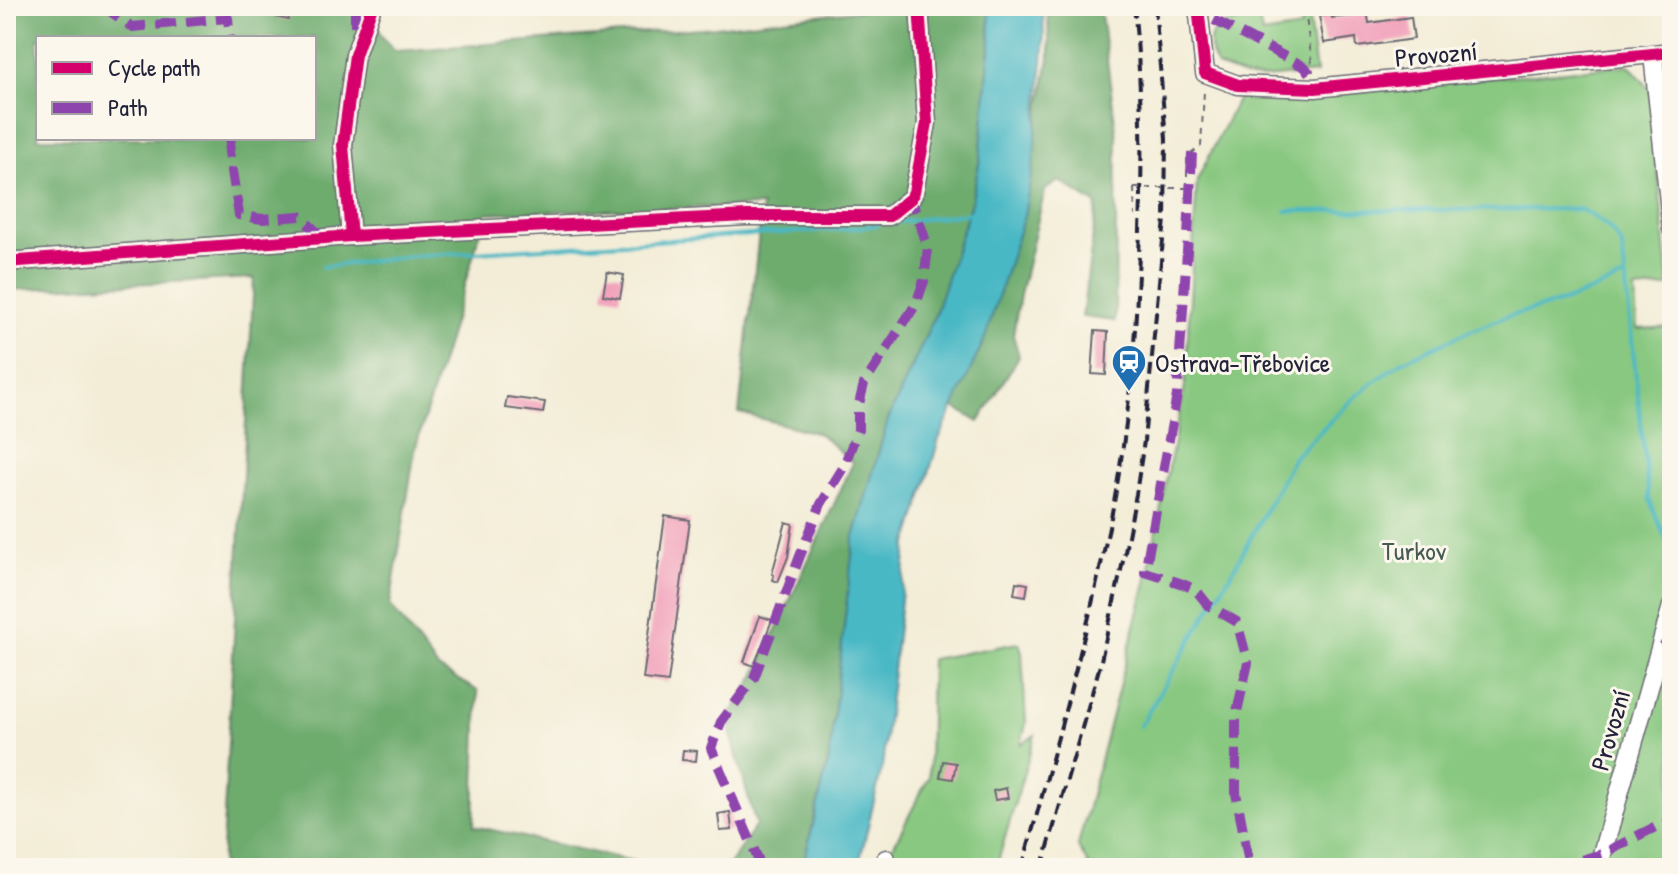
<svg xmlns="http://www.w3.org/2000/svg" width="1678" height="874" viewBox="0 0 1678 874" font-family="'Patrick Hand',sans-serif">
  <rect width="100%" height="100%" fill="#fbf7ec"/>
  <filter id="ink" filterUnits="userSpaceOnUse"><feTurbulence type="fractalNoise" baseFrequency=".0125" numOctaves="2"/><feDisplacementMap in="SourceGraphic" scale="16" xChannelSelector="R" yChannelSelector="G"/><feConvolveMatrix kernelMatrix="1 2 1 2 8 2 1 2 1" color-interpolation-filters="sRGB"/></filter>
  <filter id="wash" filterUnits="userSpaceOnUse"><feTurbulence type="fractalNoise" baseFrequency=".006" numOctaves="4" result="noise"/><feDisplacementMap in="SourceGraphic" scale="32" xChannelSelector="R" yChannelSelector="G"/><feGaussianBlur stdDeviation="1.8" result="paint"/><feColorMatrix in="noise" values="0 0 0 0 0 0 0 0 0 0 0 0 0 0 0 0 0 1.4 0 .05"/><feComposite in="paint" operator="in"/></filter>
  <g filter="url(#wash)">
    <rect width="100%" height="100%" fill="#f3edd7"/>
    <g fill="#88c880" stroke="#55755e" stroke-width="2">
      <path d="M 1259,19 L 1262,34 L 1301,28 L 1301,20 L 1309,19 L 1316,73 L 1263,78 L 1247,77 L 1217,66 C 1211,56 1207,43 1213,32 L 1224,24 Z"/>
      <polygon points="1629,65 1650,89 1669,287 1635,290 1637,329 1672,327 1672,581 1654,647 1672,658 1672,868 1090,868 1078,846 1146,583 1185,386 1197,180 1242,90 1287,97"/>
      <polygon points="1019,643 1022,652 1026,724 1021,744 1035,735 996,868 882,868 929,777 931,659"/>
    </g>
    <g fill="#6eac6e" stroke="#486754" stroke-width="2" fill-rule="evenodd">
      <path d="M 6,6 L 381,6 C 375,26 379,39 397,51 L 715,27 L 871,9 L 877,6 L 989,6 L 990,48 L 980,159 L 971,203 L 934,318 L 888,420 L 829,759 L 805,857 L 799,868 L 727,868 L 756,825 L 727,720 L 754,678 L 853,463 L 820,434 L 739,413 L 762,206 L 486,213 L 415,450 L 390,605 L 438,668 L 478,691 L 474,826 L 664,868 L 221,868 L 254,278 L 6,290 ZM 38,38 L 314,38 L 314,138 L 38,138 Z"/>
      <polygon points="1047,6 1100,6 1117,137 1115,321 1082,317 1097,205 1059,181 1045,190 1020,295 1013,335 1019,356 979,422 947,403 1021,213 1050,53"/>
    </g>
    <polygon fill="#4ab8c5" stroke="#366d80" stroke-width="2" points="989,6 1043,6 1044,50 1033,166 1024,216 985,338 939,439 907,547 882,768 858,868 799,868 805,857 829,759 854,537 888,420 934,318 971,203 980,159 990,48"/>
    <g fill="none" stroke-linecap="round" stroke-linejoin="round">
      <g stroke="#4ab8c5" stroke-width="4">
        <path d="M 1286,211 L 1580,209 C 1600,220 1612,227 1622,247 L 1649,499 L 1671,552"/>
        <polyline points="891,223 970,213"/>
        <polyline points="323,267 412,256 846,229 878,225"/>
        <polyline points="1140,726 1236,565 1294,457 1357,395 1401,362 1463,334 1505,317 1566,301 1625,277"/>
      </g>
    </g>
    <g id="blocks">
      <g fill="#f2a3bc">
        <polygon points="279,6 292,6 288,20 276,17"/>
        <polygon points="1367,10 1369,23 1411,17 1414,39 1357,47 1356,38 1324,43 1319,16 1331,15 1332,18 1354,16 1353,11"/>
        <polygon points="607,272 624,275 620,298 603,295"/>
        <polygon points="1095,331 1108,332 1106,375 1092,374"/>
        <polygon points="507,397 545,402 543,413 505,408"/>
        <polygon points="665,516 690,520 668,682 643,679"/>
        <polygon points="786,522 793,524 788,557 778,582 773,580 774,575 772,574"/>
        <polygon points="1016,582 1028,584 1026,596 1014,594"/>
        <polygon points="760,616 772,620 754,666 744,662"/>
        <polygon points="683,750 697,751 696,761 682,760"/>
        <polygon points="943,761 956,763 953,779 940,777"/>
        <polygon points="1006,788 1008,798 995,800 993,791"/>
        <polygon points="730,812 732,830 720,831 718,814"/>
      </g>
    </g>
  </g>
  <g filter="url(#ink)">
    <use href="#blocks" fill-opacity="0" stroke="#6b6972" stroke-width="2"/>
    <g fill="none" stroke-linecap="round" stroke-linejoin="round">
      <defs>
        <g id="minor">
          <polyline points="1198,6 1205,73 1238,85 1315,88 1672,52"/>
          <polyline points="1653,55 1672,229"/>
          <polyline points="351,236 343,145 355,55 372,6"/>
          <polyline points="6,262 351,236 747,216 889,216 911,198 914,192 927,123 919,6"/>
          <polyline points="880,868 886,859"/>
          <polyline points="1598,868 1672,606"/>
        </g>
      </defs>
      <use href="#minor" stroke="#6b6972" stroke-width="21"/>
      <g stroke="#6b6972" stroke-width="2" stroke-dasharray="6 6" stroke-linecap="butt">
        <polyline points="1305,9 1313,72"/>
        <polyline points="1134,188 1135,216"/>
        <polyline points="1187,188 1187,157 1201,146 1204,91"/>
      </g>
      <use href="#minor" stroke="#fff" stroke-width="18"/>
      <g stroke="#22223b" stroke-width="4" stroke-dasharray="12 6" stroke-linecap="butt">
        <path d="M 1022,868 C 1056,745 1091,622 1115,497 C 1128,423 1135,348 1138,273 C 1143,184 1143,95 1134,6"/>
        <polyline points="1042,868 1100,665 1125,552 1136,494 1144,441 1165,219 1166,139 1155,6"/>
      </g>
      <polyline stroke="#6b6972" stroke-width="2" stroke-dasharray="6 6" stroke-linecap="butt" points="1134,188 1187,188"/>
      <g stroke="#8e44ad" stroke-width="10" stroke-dasharray="20 10" stroke-linecap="butt">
        <polyline points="103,6 132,27 228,18 230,38"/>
        <polyline points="355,6 355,35"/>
        <polyline points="1214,20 1305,67 1311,76"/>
        <polyline points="231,138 229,152 239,215 262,219 300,216 323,238"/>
        <polyline points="1192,153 1188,237 1177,395 1145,572 1183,584 1196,590 1208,605 1237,622 1248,663 1236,716 1236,793 1250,868"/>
        <polyline points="1663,640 1672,654"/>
        <polyline points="758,868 758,859 711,748 721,722 754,678 800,556 821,504 843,468 858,430 858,408 864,384 916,304 924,281 928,247 911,198"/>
        <polyline points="1553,868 1602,854 1661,824 1672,821"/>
      </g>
      <defs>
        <g id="cycleway">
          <polyline points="1198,6 1205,73 1238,85 1315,88 1672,52"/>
          <polyline points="351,236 343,145 355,55 372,6"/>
          <polyline points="6,262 351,236 747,216 889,216 911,198 914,192 927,123 919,6"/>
        </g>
      </defs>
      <use href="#cycleway" stroke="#fbf7ec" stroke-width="17"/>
      <use href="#cycleway" stroke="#d6006c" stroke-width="12"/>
    </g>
  </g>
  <defs>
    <symbol id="station-pin" viewBox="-11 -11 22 30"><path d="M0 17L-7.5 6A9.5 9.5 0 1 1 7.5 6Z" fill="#1f6fb2" stroke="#fbf7ec"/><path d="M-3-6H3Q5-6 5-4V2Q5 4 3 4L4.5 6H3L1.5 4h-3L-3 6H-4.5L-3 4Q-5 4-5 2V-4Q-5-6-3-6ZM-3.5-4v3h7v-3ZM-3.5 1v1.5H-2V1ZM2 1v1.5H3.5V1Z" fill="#fff"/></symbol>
  </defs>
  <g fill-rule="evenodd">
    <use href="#station-pin" x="1109" y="342" width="40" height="54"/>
  </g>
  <g text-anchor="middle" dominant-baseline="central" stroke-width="6" stroke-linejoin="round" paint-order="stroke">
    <g font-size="26" fill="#22223b" stroke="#fbf7ec">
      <text transform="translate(1436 54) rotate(-5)">Provozní</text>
      <text transform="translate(1610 730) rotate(-74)">Provozní</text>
    </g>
    <g font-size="26" fill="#22223b" stroke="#fbf7ec" text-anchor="start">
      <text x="1155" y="362">Ostrava-Třebovice</text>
    </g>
    <g font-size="26" fill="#465c53" stroke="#fbf7ec">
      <text x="1414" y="550">Turkov</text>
    </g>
  </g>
  <rect width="1678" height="874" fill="none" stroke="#fbf7ec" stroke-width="32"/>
  <rect x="36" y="36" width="280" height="104" fill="#fbf7ec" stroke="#a4a2a5" stroke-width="2"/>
  <rect x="52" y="62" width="40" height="12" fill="#d6006c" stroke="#a4a2a5" stroke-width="2"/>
  <text x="108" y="76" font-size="24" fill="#22223b">Cycle path</text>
  <rect x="52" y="102" width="40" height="12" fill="#8e44ad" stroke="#a4a2a5" stroke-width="2"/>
  <text x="108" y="116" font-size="24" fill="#22223b">Path</text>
</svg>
